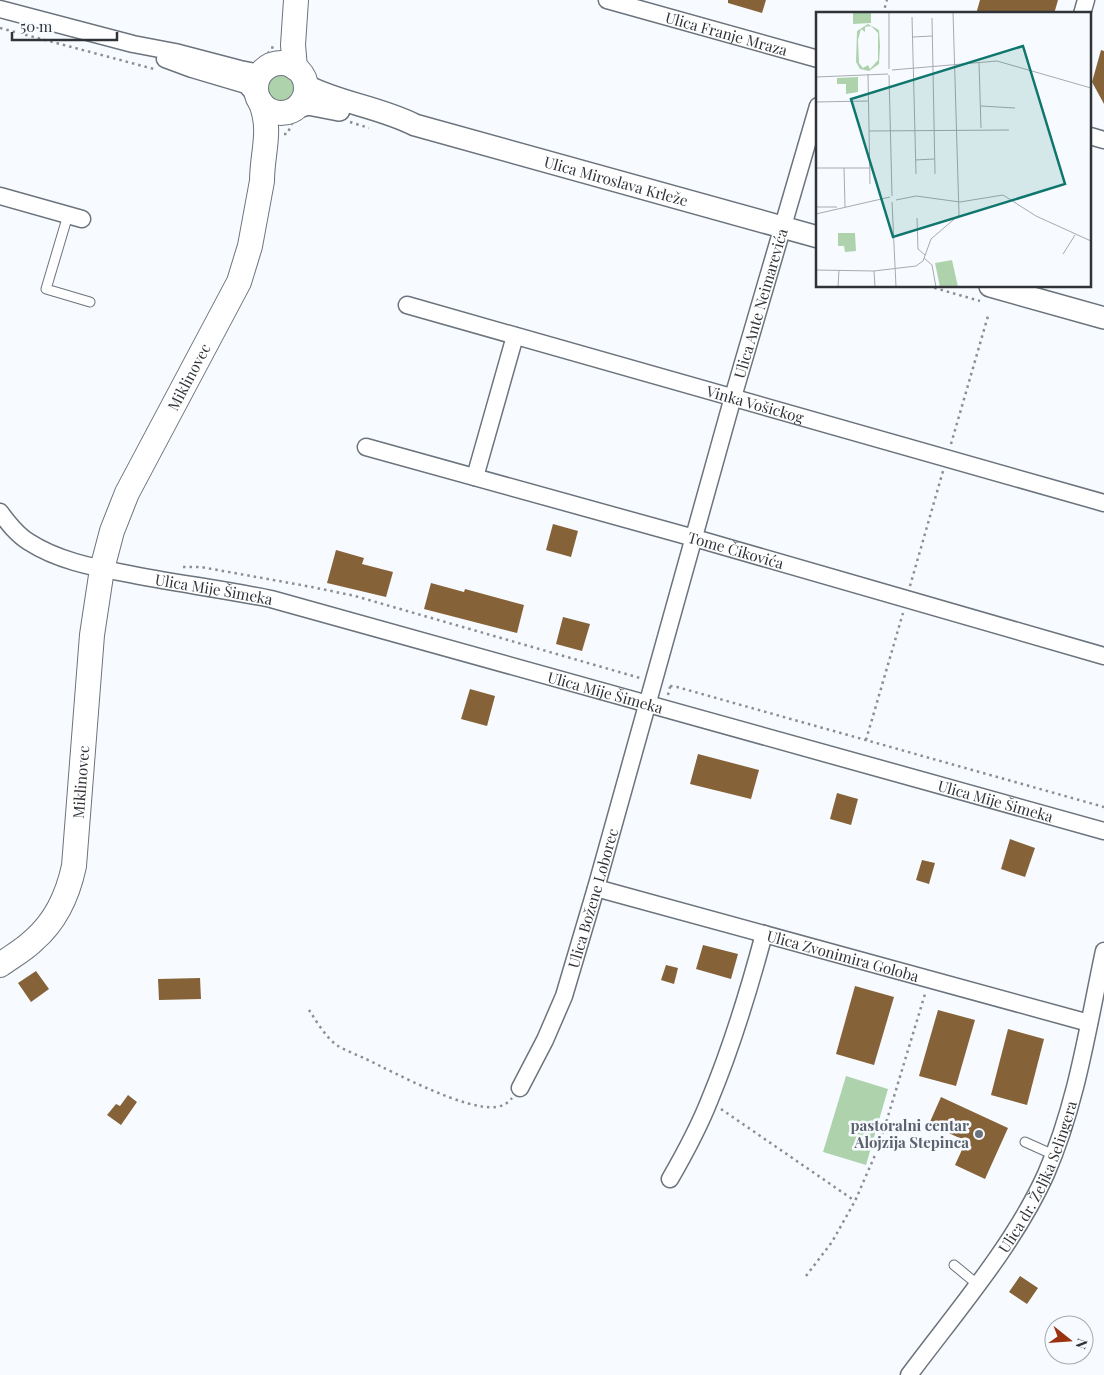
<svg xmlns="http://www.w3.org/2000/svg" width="1104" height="1375" viewBox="0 0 1104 1375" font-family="'Playfair Display',serif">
  <rect width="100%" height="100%" fill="#f7fbff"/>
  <g fill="#aed3ac">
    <circle cx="281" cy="89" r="14"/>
    <polygon points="846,1076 888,1089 866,1165 823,1152"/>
  </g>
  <g fill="#866239">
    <polygon points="728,0 766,0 762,13 728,3"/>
    <polygon points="980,0 1058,0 1054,14 976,14"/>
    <polygon points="1101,50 1104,51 1104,104 1092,82"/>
    <polygon points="553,524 578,531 571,557 546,550"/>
    <polygon points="336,550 364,558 362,564 393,572 386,597 327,583"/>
    <polygon points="431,583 464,592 465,589 524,605 517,633 424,609"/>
    <polygon points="563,617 590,624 582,651 556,644"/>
    <polygon points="470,689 495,696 487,726 461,719"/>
    <polygon points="698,754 759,770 751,799 690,784"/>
    <polygon points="837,793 858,799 851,825 830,819"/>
    <polygon points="1010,839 1035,848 1025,877 1001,869"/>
    <polygon points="922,860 935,863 929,884 916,880"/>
    <polygon points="703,945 738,954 731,979 696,969"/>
    <polygon points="666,965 678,968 674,984 661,980"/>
    <polygon points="36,971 49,989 31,1002 18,983"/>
    <polygon points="200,978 201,999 159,1000 158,979"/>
    <polygon points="855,986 894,997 874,1065 836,1054"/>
    <polygon points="938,1010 975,1020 956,1086 919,1076"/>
    <polygon points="1008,1029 1044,1039 1027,1105 991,1095"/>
    <polygon points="128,1095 137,1102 121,1125 107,1115 116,1104 120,1106"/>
    <polygon points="941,1097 1008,1128 985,1179 955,1165 966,1141 929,1124"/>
    <polygon points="1020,1276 1038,1288 1027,1304 1009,1292"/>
  </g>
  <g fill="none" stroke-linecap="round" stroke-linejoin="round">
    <defs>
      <g id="service">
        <polyline points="68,215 46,289 90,302"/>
        <polyline points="1025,1142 1054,1155"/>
        <polyline points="954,1265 977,1284"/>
      </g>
      <g id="minor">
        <path id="s1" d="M 607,0 L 818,59"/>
        <polyline points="0,9 133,44 175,52 240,69 261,73"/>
        <polyline points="1082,14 1086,0"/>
        <polyline points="165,59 192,69 246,85 257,97"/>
        <polyline points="1090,136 1104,140"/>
        <polyline points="0,196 82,219"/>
        <path id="s2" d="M 407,305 L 1104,503"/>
        <path id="s3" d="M 366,447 L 705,541 L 1104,656"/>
        <polyline points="475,477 515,336"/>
        <path id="s4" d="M 0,512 C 8,523 17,535 29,542 C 57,560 91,567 124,573 C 173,583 222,589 271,599 L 1104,831"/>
        <path id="s5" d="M 596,888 L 1089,1023"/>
        <path id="s6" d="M 520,1088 L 545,1040 L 564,996 L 596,888 L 733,397 L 818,106"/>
        <path d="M 670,1179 C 685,1153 699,1127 710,1099 C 732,1046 749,990 764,934"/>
        <path id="s7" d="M 909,1375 C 956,1312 1014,1245 1046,1174 C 1077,1103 1088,1026 1104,951"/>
      </g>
      <g id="tertiary">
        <path id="s8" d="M 305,85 C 339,103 380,107 415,125 L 818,237"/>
        <polyline points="295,108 308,104 339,110"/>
        <polyline points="990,286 1104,318"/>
      </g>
      <g id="secondary">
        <circle cx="281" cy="88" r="25"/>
        <polyline points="295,68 293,45 296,0"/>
        <path id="s9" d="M 0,965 C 11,957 24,950 34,940 C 56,921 68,894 74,866 L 92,635 L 102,569 L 112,531 L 127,493 L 239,282 L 250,246 L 262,181 C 262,152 272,132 261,103"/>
      </g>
    </defs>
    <use href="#service" stroke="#6b737c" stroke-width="11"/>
    <use href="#minor" stroke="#6b737c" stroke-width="19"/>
    <use href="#tertiary" stroke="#6b737c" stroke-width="24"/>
    <use href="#secondary" stroke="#6b737c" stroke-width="26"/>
    <g stroke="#8b8f93" stroke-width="2.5" stroke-dasharray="2.5 4" stroke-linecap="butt">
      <polyline points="883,14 887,0"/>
      <polyline points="0,28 154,69"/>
      <polyline points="263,58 272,49 273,45"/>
      <polyline points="350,122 369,128"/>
      <polyline points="284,134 287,134 292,124"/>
      <polyline points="928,286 980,301"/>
      <polyline points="951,444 988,316"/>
      <polyline points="183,567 201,567 312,587 355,596 640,678"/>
      <polyline points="910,586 943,471"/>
      <polyline points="670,686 677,687 1104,807"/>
      <polyline points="668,695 670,687 669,684"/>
      <polyline points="866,740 903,613"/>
      <path d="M 309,1010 C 317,1022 326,1038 338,1046 C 347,1051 357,1055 366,1059 C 395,1073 466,1111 496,1107 C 503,1106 508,1103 512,1098"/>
      <polyline points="721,1109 855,1201"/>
      <polyline points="806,1276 832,1242 855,1201 879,1146 925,994"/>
    </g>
    <use href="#service" stroke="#fff" stroke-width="9"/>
    <use href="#minor" stroke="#fff" stroke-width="16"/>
    <use href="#tertiary" stroke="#fff" stroke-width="21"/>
    <use href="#secondary" stroke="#fff" stroke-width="24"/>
  </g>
  <circle fill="#6b7280" stroke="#f7fbff" stroke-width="2" cx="979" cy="1134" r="5"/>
  <g text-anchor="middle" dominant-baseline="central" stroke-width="5" stroke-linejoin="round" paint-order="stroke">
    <g font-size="15" fill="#303438" stroke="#f7fbff">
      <text stroke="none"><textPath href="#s1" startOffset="124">Ulica Franje Mraza</textPath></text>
      <text stroke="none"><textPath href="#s8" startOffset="326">Ulica Miroslava Krleže</textPath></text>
      <text stroke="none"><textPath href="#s6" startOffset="822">Ulica Ante Neimarevića</textPath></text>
      <text stroke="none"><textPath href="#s9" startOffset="638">Miklinovec</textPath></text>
      <text stroke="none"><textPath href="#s2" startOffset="362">Vinka Vošickog</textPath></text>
      <text stroke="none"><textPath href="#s3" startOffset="384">Tome Čikovića</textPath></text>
      <text stroke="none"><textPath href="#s4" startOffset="234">Ulica Mije Šimeka</textPath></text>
      <text stroke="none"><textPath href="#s4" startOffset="639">Ulica Mije Šimeka</textPath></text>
      <text stroke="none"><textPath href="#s9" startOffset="212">Miklinovec</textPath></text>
      <text stroke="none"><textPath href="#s4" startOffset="1044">Ulica Mije Šimeka</textPath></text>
      <text stroke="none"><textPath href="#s6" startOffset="204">Ulica Božene Loborec</textPath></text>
      <text stroke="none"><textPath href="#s5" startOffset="256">Ulica Zvonimira Goloba</textPath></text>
      <text stroke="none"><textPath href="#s7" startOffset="238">Ulica dr. Željka Selingera</textPath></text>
    </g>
    <g font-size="15" font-weight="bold" fill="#5b616d" stroke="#f7fbff" text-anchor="end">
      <text x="969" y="1125">pastoralni centar<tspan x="969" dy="17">Alojzija Stepinca</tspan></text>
    </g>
  </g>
  <g transform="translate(816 12)">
    <rect width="275" height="275" fill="#f7fbff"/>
    <path d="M 37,0 L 55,0 L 55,11 L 37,12 ZM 52,12 L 63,18 L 64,34 L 63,52 L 53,59 L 44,57 L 40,50 L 41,19 ZM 55,14 L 62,21 L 62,48 L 54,57 L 52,53 L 47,56 L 43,51 L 42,28 L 45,17 L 49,20 L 49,15 ZM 42,65 L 42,80 L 30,82 L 30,72 L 21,72 L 21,66 ZM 22,221 L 39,221 L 40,239 L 29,240 L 28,234 L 22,234 ZM 136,248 L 142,275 L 124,275 L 119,251 Z" fill="#aed3ac" fill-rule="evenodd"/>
    <path fill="none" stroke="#a7abaf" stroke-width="1" d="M 96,5 L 100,162M 116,6 L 119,162M 97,25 L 116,24M 163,50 L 165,116M 73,57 L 73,0M 76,58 L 181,49 L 275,76M 52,62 L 54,172M 73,63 L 76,184M 0,65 L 72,62M 0,90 L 52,89M 165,94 L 199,96M 53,119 L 193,118M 99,148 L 118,147M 0,156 L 54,156M 28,156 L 29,195M 80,188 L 100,184 L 144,190 L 187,183 L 220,204 L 275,229M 76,190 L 80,275M 0,195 L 21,195M 0,202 L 74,185M 101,206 L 102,237 L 109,243M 247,242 L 259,223M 108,246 L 116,253 L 120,275M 0,258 L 58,259 L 100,254 L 107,249 L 115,227 L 143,203 L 137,0M 58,259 L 59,275M 22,275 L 23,258"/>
    <path fill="#0f766e" fill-opacity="0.15" stroke="#0f766e" stroke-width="2.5" d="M 207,34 L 249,172 L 77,225 L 35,87 Z"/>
    <rect width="275" height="275" fill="none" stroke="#303438" stroke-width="2.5"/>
  </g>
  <g transform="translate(1069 1340) rotate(107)"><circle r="24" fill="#f7fbff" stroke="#a7abaf"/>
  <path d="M0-4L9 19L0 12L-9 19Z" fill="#9a3310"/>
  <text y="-8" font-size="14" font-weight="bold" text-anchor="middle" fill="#303438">N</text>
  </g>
  <path d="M12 32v8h105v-8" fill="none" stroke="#303438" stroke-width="2.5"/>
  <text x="20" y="32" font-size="15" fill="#303438" stroke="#f7fbff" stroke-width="4" paint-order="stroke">50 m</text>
</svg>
